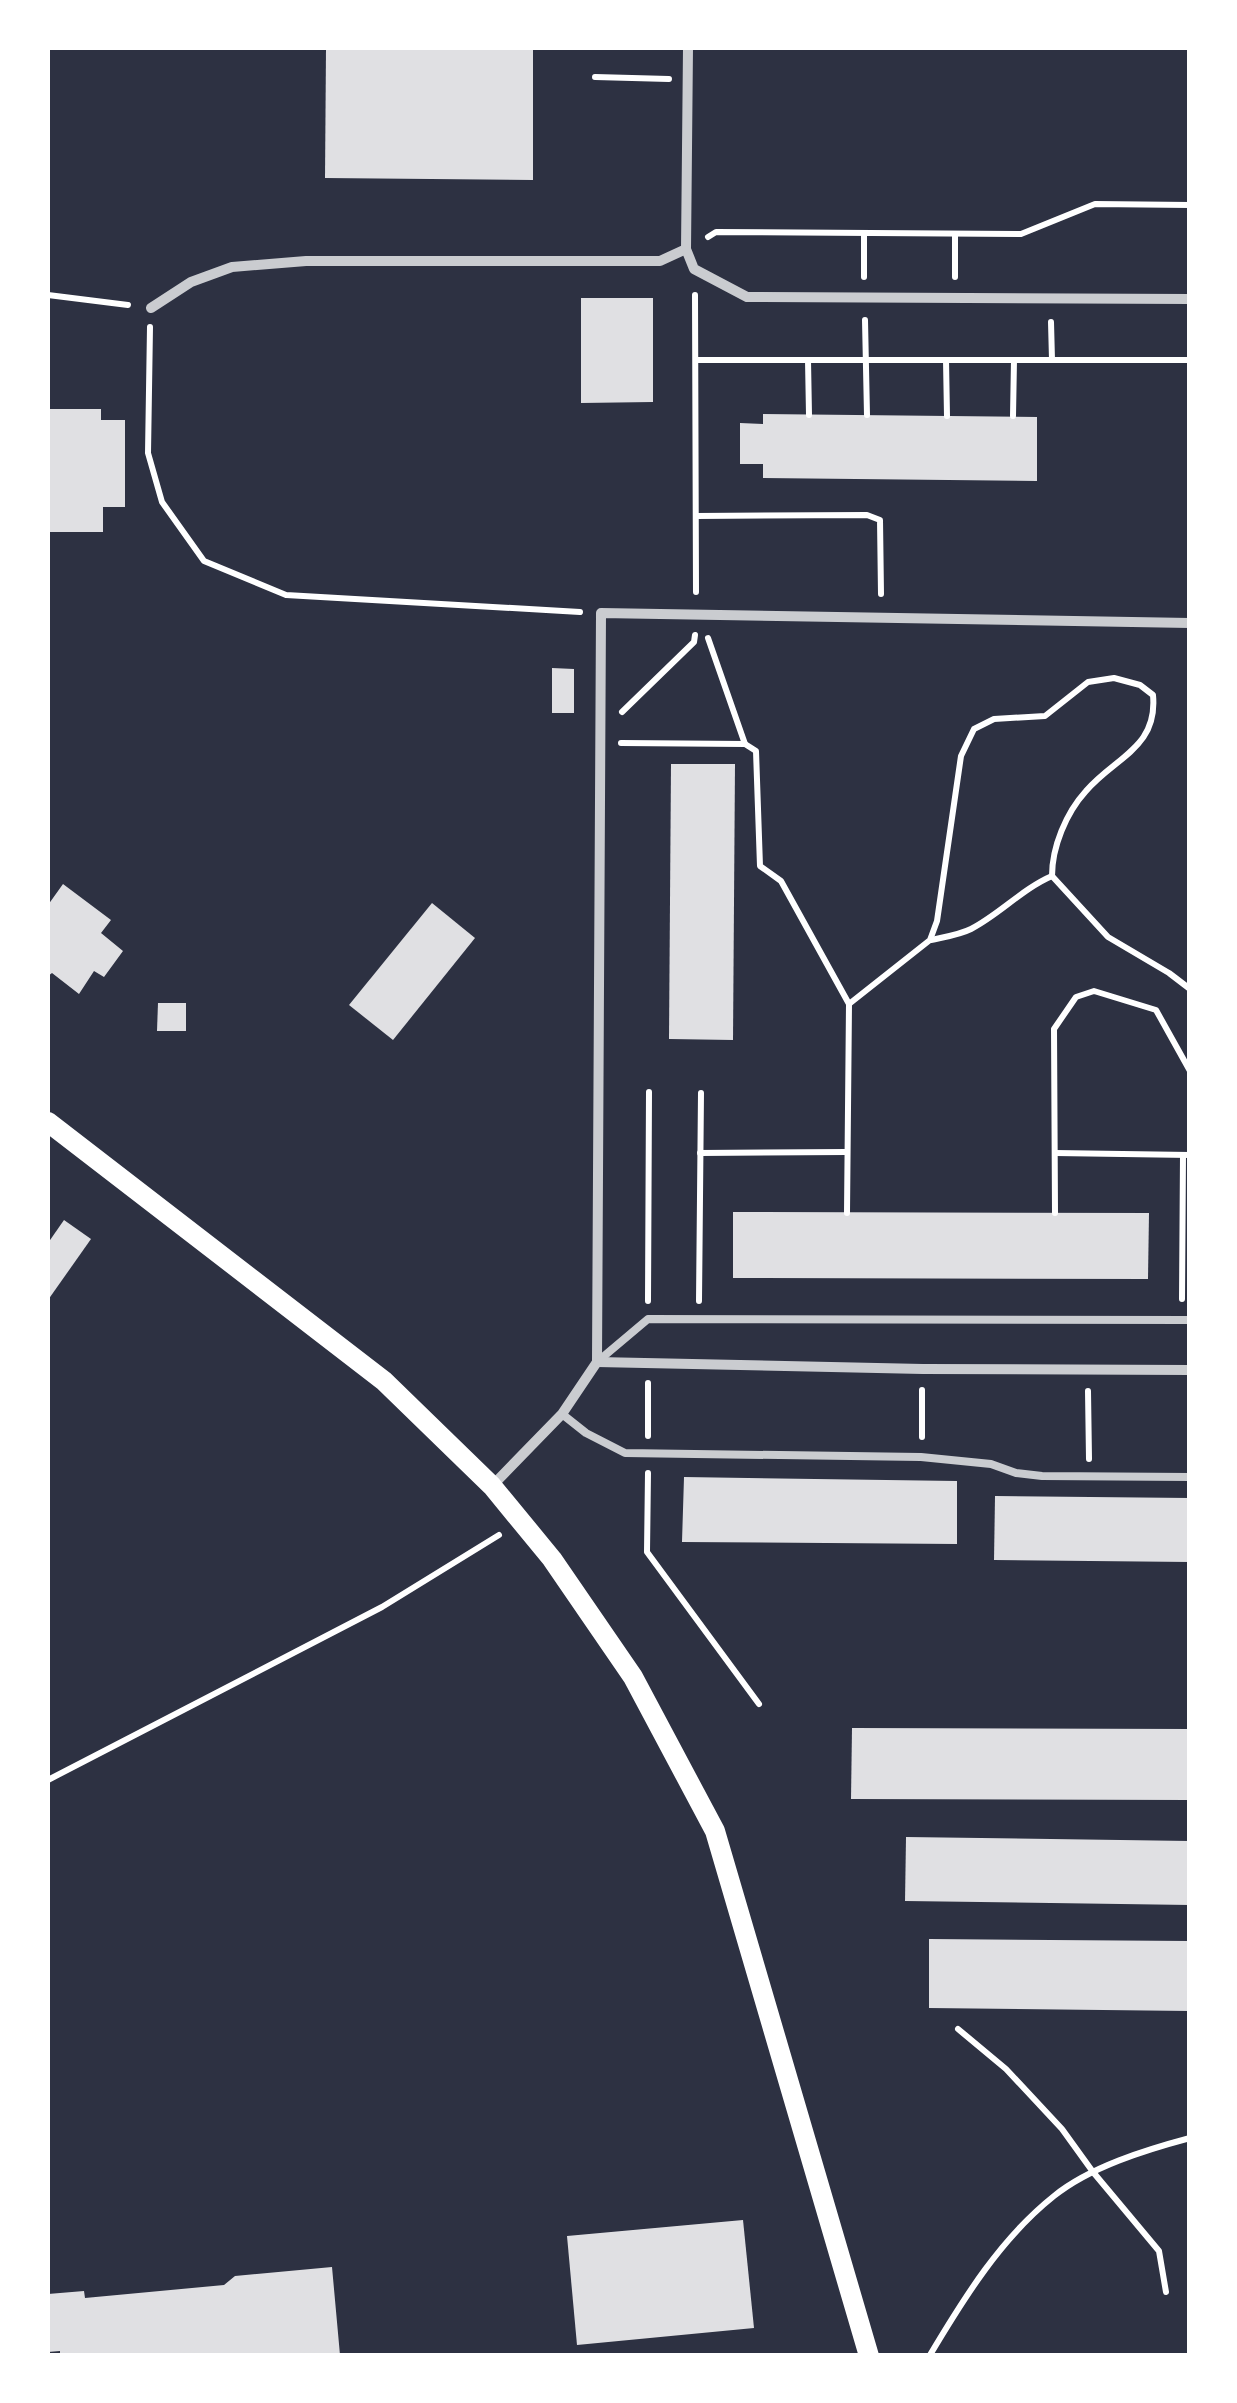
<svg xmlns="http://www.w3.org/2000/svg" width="1237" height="2403" viewBox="0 0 1237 2403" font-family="'Sofia Sans Condensed',sans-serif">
  <rect width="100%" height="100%" fill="#2d3142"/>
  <g fill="#e0e0e3">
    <polygon points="326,48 533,48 533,180 325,178"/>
    <polygon points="581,298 653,298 653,402 581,403"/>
    <polygon points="48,409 101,409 101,420 125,420 125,507 103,507 103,532 48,532"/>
    <polygon points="763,414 1037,417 1037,481 763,478 763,464 740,464 740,423 763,424"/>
    <polygon points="552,668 574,669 574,713 552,713"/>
    <polygon points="671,764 735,764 733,1040 669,1039"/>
    <polygon points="63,884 111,920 101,933 123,951 104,977 94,971 79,994 52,973 48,976 48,905"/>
    <polygon points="432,903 475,938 393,1040 349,1005"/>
    <polygon points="158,1003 186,1003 186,1031 157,1031"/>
    <polygon points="733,1212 1149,1213 1148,1279 733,1278"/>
    <polygon points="64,1220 91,1239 48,1300 48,1243"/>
    <polygon points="684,1477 957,1481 957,1544 682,1542"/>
    <polygon points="995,1496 1190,1498 1190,1562 994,1560"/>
    <polygon points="852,1728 1190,1729 1190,1800 851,1799"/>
    <polygon points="906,1837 1190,1841 1190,1905 905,1901"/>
    <polygon points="929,1939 1190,1941 1190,2011 929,2008"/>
    <polygon points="743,2220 754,2328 577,2345 567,2236"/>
    <polygon points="332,2267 340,2355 60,2356 60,2351 48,2352 48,2294 84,2291 85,2298 224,2285 235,2276"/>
  </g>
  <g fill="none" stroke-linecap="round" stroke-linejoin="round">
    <g stroke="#fff" stroke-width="6">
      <polyline points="595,77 669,79"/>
      <polyline points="864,233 864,277"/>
      <polyline points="955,234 955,277"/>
      <polyline points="708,237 716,232 1021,234 1095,204 1190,205"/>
      <polyline points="48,295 128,305"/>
      <polyline points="695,295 696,592"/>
      <polyline points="865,320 867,415"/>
      <polyline points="150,327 148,453 162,502 204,561 286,595 580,612"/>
      <polyline points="696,360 1052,360 1051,322"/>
      <polyline points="808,360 809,415"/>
      <polyline points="946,360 947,416"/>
      <polyline points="1052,360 1190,360"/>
      <polyline points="1013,416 1014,360"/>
      <polyline points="696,516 867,515 880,520 881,594"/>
      <polyline points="708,638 745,744"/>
      <polyline points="622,712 694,642 695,635"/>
      <polyline points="621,743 745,744 756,751 760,866 781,881 849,1004"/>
      <path d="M 931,940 C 944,937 959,935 971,929 C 1000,914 1022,889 1052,876"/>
      <polyline points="700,1153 847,1152"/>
      <polyline points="1055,1153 1190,1155"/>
      <path d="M 847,1213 L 849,1004 L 930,940 L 937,921 L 961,756 L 974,729 L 994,719 L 1045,716 L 1088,682 L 1114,678 L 1140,685 L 1153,695 C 1158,748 1115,757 1086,791 C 1066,813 1052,847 1052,876 L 1108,937 L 1169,973 L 1190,989"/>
      <polyline points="1055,1213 1054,1029 1076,997 1094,991 1156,1010 1190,1071"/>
      <polyline points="1182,1299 1183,1155"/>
      <polyline points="648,1301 649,1092"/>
      <polyline points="699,1301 701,1093"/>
      <polyline points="648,1383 648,1436"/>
      <polyline points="1088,1391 1089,1459"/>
      <polyline points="922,1437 922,1390"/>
      <polyline points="648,1473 647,1552 759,1704"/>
      <polyline points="48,1780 382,1607 499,1535"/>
      <polyline points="958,2029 1006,2069 1062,2129 1093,2172 1159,2251 1166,2292"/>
      <path d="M 930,2355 C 964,2298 1001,2238 1054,2196 C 1090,2167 1145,2150 1190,2138"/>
    </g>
    <g stroke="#caccd0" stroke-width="8">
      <polyline points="597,1362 648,1319 1190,1320"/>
      <polyline points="562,1414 586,1433 625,1453 921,1457 991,1464 1016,1473 1042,1476 1190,1477"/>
    </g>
    <g stroke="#caccd0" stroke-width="10">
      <polyline points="688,48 686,249 694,269 747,297 1190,299"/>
      <polyline points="151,308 191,282 232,267 306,261 660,261 686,249"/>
      <polyline points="597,1362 923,1369 1190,1370"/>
      <polyline points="492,1486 562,1414 597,1362 601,613 1190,623"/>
    </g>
    <polyline stroke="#fff" stroke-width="20" points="48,1122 384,1381 492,1486 552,1559 633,1677 715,1831 869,2356"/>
  </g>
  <rect width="1237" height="2403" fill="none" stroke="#ffffff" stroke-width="100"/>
</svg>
